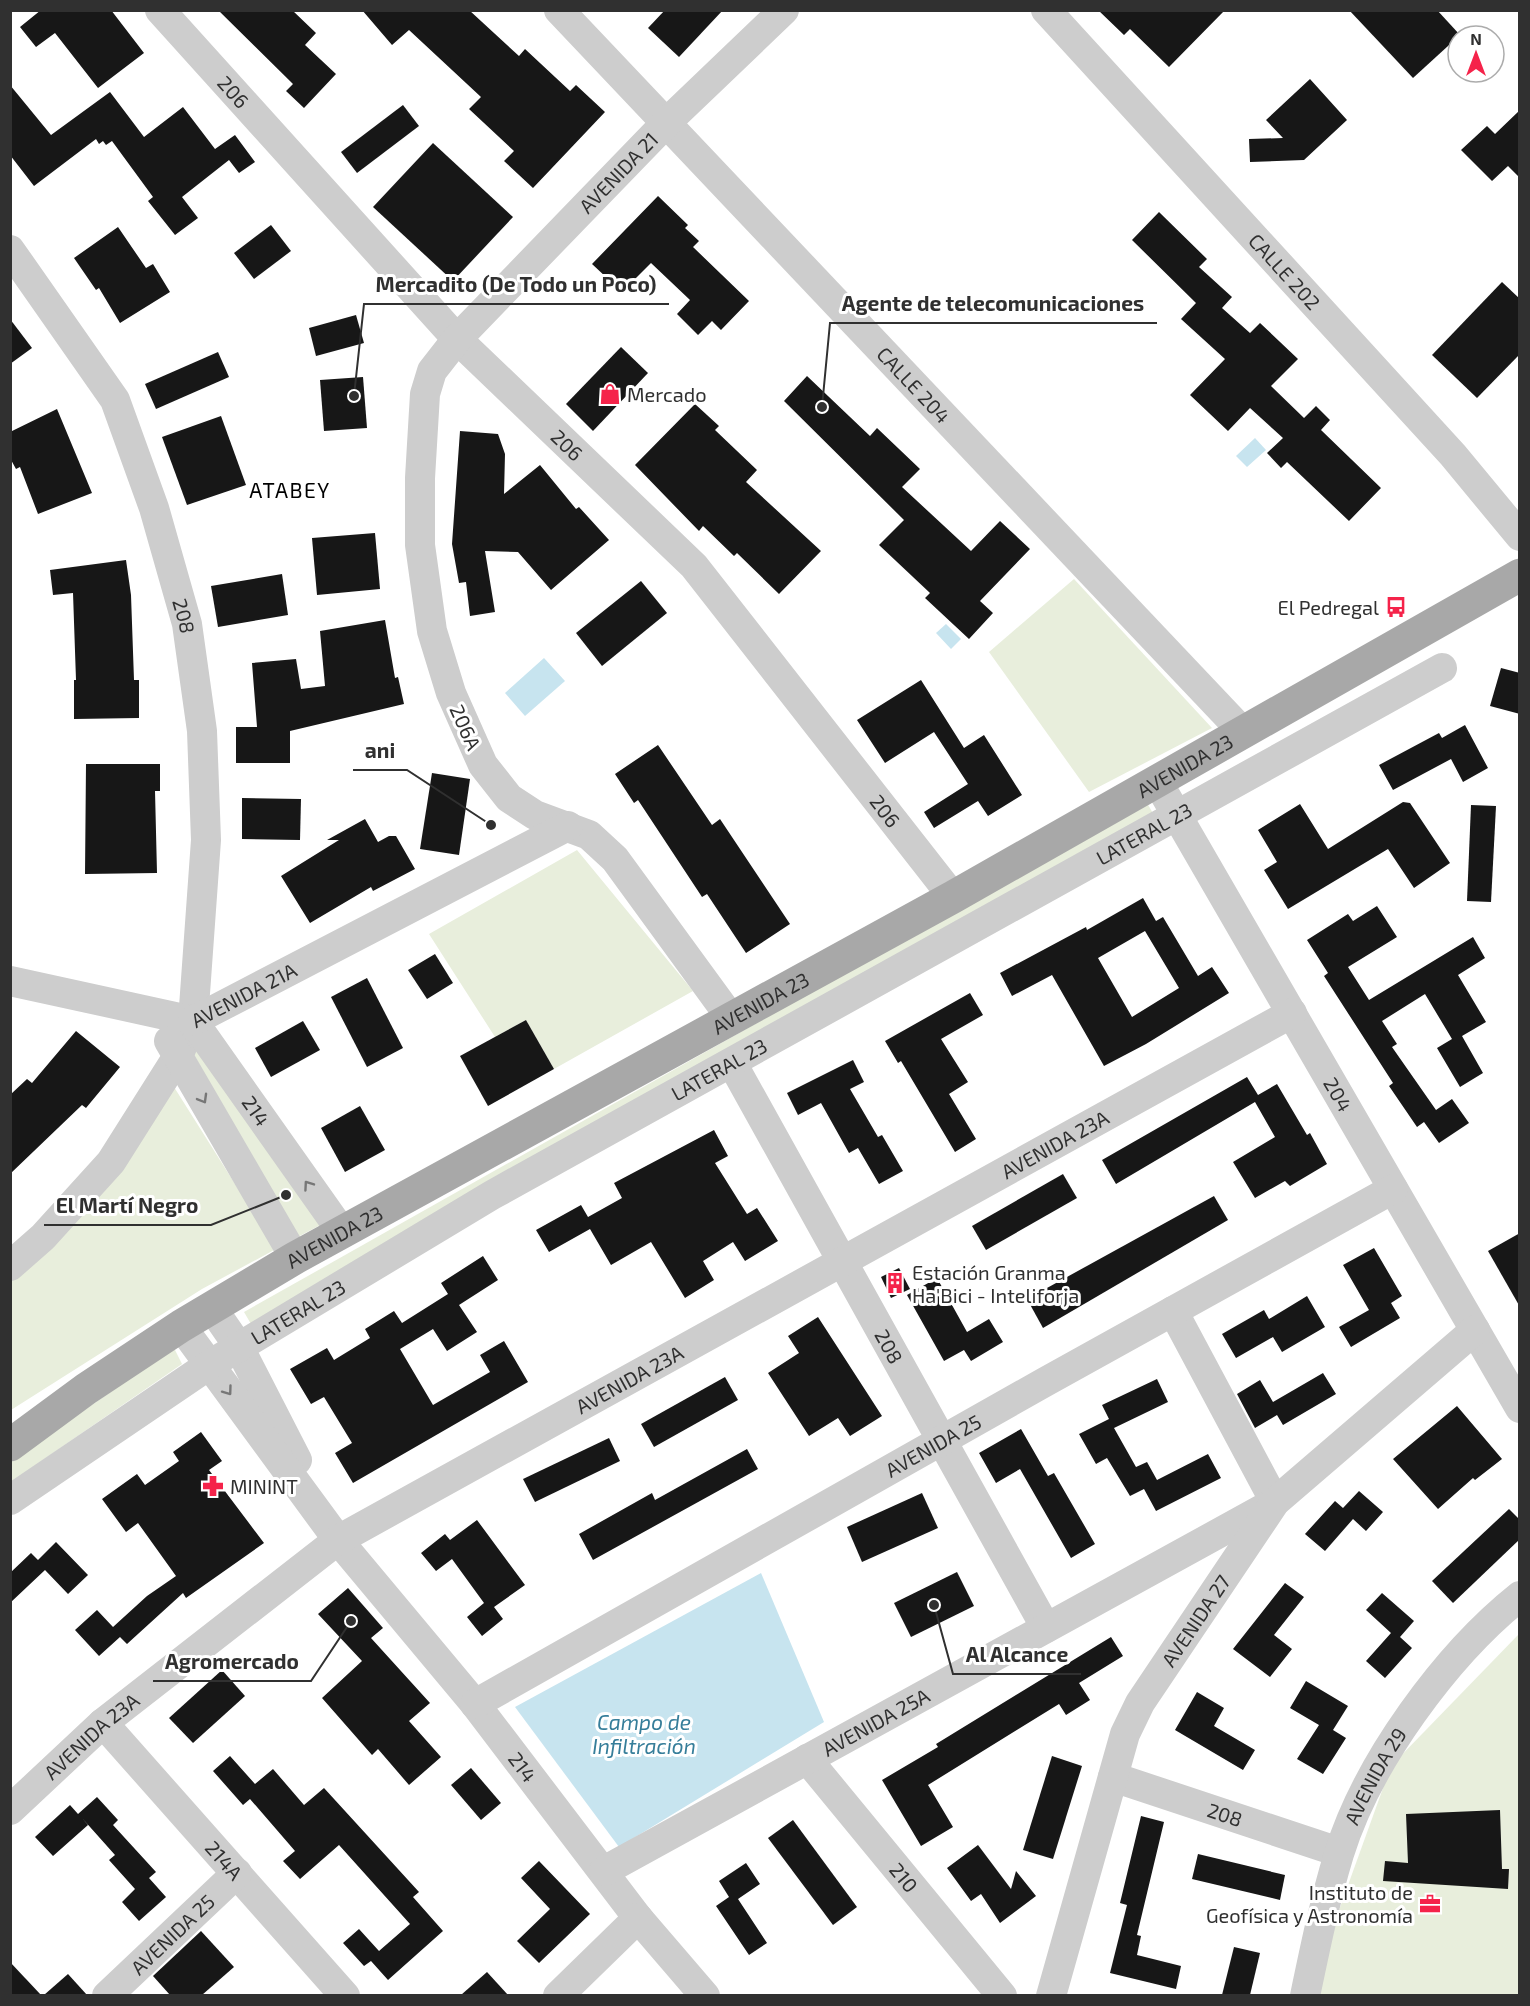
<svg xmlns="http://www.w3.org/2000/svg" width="1530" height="2006" viewBox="0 0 1530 2006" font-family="'Exo 2',sans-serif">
  <rect width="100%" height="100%" fill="#fff"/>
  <g fill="#e8eedc">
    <polygon points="1074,579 1212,728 1089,792 989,652"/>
    <polygon points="1147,803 1154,815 251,1324 244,1312"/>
    <polygon points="577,850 693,991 554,1069 526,1020 495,1037 429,934"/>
    <polygon points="197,1038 324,1223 296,1238 188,1044"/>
    <polygon points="174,1087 276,1249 202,1289 11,1410 10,1279"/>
    <polygon points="174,1348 182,1364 11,1482 11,1461"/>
    <polygon points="1519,1634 1519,1995 1308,1996 1391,1766"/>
  </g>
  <g fill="#c7e4ef">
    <polygon points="1255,438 1266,450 1247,467 1236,456"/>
    <polygon points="946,624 961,639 951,649 936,633"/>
    <polygon points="544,658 565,681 525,716 505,693"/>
    <polygon points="761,1573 824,1722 619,1847 515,1707"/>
  </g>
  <g fill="#171717" fill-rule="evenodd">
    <polygon points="41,10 111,10 144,53 98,88 55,33 36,47 20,27"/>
    <polygon points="218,10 292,10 316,33 305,45 336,74 304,108 286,91 293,84"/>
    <polygon points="362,10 469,10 519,56 525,49 570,91 576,85 605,112 533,188 504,161 514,151 469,109 481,97 409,30 392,45"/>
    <polygon points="665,10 723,10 679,57 648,28"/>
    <polygon points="1098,10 1225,10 1169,67 1130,29 1124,35"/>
    <polygon points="1349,10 1437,10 1460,35 1413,78"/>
    <polygon points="1310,79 1347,120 1304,160 1250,162 1249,139 1283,138 1266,120"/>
    <polygon points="10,85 51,135 110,92 144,137 183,107 215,149 235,135 255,162 239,173 229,160 182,197 198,218 175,235 148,201 153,197 112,141 106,145 103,141 99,144 96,139 34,186 10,155"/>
    <polygon points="403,105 419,126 357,173 341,152"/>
    <polygon points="1520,110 1520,178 1508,166 1492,181 1461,150 1487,126 1495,134"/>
    <polygon points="433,143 513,217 453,281 373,207"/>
    <polygon points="658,196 688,225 685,228 699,241 693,247 749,301 721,330 712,321 698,335 677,314 690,300 651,263 622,292 592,264"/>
    <polygon points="1159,212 1207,259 1199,267 1232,297 1222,308 1250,333 1260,323 1298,359 1271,386 1304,418 1316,406 1330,420 1321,430 1381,488 1349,521 1287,462 1281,468 1267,453 1283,438 1250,408 1228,431 1190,395 1225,359 1181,319 1196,303 1132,240"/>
    <polygon points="271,225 291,251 254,279 234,253"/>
    <polygon points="118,227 146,268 153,264 170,292 120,323 99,288 96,290 74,258"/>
    <polygon points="1502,282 1520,299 1520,354 1477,398 1432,355"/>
    <polygon points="356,315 364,343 316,356 309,328"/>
    <polygon points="10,319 32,348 10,364"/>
    <polygon points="621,347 648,373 593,431 566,404"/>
    <polygon points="218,352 229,377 156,409 145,384"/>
    <polygon points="807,376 870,436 877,428 920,469 902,487 971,551 1000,521 1030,549 980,601 993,613 969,639 925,598 930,593 879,545 904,520 784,401"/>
    <polygon points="363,377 367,428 324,431 320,380"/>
    <polygon points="695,404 719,426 715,430 757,470 746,482 821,551 779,594 737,553 734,556 703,526 699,531 635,465"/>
    <polygon points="57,409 92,493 38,514 20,467 16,469 10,458 10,432"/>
    <polygon points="221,416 246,485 187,505 162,437"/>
    <polygon points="460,431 498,434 505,454 504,494 540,465 576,509 579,507 609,540 551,590 518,552 485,551 495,612 470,616 466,582 459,583 452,544"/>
    <polygon points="375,533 380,589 317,595 312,538"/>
    <polygon points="126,560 131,595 134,680 139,680 139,718 74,719 74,680 76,680 73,593 53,595 50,570"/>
    <polygon points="282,574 288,615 218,627 211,586"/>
    <polygon points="641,581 667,613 602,666 576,633"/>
    <polygon points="385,620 395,678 398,677 404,704 290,731 290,763 236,763 236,727 257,727 252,663 296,659 301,689 325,686 320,631"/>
    <polygon points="1501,668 1520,673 1520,714 1490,706"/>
    <polygon points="921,680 964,748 984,735 1022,795 988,816 978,801 934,828 924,812 968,784 934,732 885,763 857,720"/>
    <polygon points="1465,725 1488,768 1463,782 1451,759 1393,790 1379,765 1439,733 1442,738"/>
    <polygon points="658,745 712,825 720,819 790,924 746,953 707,894 702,897 638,800 634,803 615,774"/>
    <polygon points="86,764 160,764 160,791 155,791 157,873 85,874"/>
    <polygon points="432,773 470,779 459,855 420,849"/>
    <polygon points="242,798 301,799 300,840 242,839"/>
    <polygon points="1403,802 1410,803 1450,863 1414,888 1388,849 1288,909 1264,870 1277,862 1258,830 1300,804 1328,849"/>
    <polygon points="1471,805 1496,806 1491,902 1467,901"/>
    <polygon points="365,819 378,842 389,836 396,836 415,869 373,891 371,887 310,923 281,876 339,840 327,840"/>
    <path d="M 1143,898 L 1156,921 L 1163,917 L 1198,976 L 1212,967 L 1229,993 L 1146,1044 L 1104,1066 L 1052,975 L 1012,996 L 1000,973 L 1086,927 L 1087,930 ZM 1145,931 L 1179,988 L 1132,1017 L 1098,958 Z"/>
    <polygon points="1377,906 1397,937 1348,967 1369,1000 1473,937 1485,958 1458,975 1486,1022 1462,1036 1483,1073 1460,1087 1437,1048 1452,1039 1425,994 1382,1021 1397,1044 1392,1047 1436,1110 1452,1099 1469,1123 1439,1143 1424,1122 1417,1127 1389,1086 1393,1083 1324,976 1328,973 1307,940 1348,914 1353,921"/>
    <polygon points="435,954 453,983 427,999 408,970"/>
    <polygon points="367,978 403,1048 367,1067 331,997"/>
    <polygon points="970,993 983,1015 941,1039 968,1082 949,1094 976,1139 955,1152 901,1061 898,1063 885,1041"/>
    <polygon points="526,1020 554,1069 488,1106 460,1056"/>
    <polygon points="303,1021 320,1050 271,1077 255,1048"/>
    <polygon points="76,1031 120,1067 86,1108 82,1105 10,1174 10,1095 27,1079 32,1083"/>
    <polygon points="853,1060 864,1082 850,1089 878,1137 882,1135 903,1171 879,1184 858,1148 849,1153 821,1103 798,1115 787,1093"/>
    <polygon points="1247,1077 1258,1095 1277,1084 1307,1135 1310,1133 1327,1164 1290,1186 1285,1181 1255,1198 1233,1162 1275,1137 1255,1102 1116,1184 1102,1160"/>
    <polygon points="360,1106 385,1150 345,1172 321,1128"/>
    <polygon points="714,1130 728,1156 715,1163 747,1214 757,1208 778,1241 745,1261 733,1242 703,1261 714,1280 685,1298 651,1242 611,1265 590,1229 549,1252 536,1230 581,1205 588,1217 622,1198 614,1183"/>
    <polygon points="1063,1174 1077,1198 986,1250 972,1226"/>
    <polygon points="1214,1196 1228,1220 1043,1328 1027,1299"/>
    <polygon points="1520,1233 1520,1307 1488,1251"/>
    <polygon points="1374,1248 1402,1296 1391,1303 1400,1318 1351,1347 1339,1327 1369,1310 1343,1265"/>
    <polygon points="483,1256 498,1280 459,1305 477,1332 447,1351 433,1329 400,1349 433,1405 490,1372 480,1355 504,1341 528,1382 353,1483 335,1453 352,1443 324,1397 311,1404 290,1369 327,1348 334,1360 370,1338 365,1329 394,1311 402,1323 448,1294 441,1283"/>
    <polygon points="899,1268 910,1289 891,1298 881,1277"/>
    <polygon points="937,1278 967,1332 989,1319 1003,1342 971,1361 964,1350 944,1361 907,1295"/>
    <polygon points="1307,1296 1325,1327 1282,1352 1273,1337 1236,1358 1222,1334 1264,1310 1269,1319"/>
    <polygon points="818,1317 882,1416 850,1436 838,1418 809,1436 768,1373 799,1353 788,1336"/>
    <polygon points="1323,1373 1336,1394 1283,1425 1277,1415 1255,1428 1237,1394 1260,1380 1273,1402"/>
    <polygon points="725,1377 738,1400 654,1447 641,1424"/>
    <polygon points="1157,1379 1168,1402 1114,1428 1136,1467 1147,1462 1157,1480 1208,1454 1221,1478 1156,1511 1144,1489 1130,1496 1107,1458 1096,1464 1079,1434 1109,1419 1102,1405"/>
    <polygon points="1457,1406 1502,1459 1475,1480 1473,1478 1438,1509 1393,1459"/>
    <polygon points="1021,1429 1048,1476 1054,1473 1095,1544 1071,1558 1020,1469 996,1483 979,1453"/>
    <polygon points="201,1432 222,1461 209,1470 264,1543 186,1598 183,1593 127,1644 120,1637 99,1656 75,1630 97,1610 113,1627 147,1596 176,1576 138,1523 126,1532 102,1499 137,1474 145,1485 179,1461 173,1452"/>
    <polygon points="609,1438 620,1461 535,1502 523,1479"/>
    <polygon points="747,1449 758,1469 593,1560 579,1534 652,1493 655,1500"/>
    <polygon points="1359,1491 1383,1512 1366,1531 1353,1519 1325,1551 1305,1534 1335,1501 1343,1508"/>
    <polygon points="922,1493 938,1528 862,1562 847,1527"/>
    <polygon points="1509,1509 1520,1520 1520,1539 1453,1603 1432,1581"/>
    <polygon points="477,1520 525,1585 494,1607 503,1619 482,1636 467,1617 484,1603 452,1559 436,1571 421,1553 445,1534 450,1540"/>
    <polygon points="56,1542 88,1575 68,1594 45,1570 10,1603 10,1573 31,1553 38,1560"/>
    <polygon points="957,1572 974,1606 911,1637 894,1603"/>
    <polygon points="1285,1583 1304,1597 1274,1635 1292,1649 1270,1677 1233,1649"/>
    <polygon points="348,1588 383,1628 371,1638 430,1703 409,1721 441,1757 409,1785 378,1749 372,1755 322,1698 362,1661 318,1614"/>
    <polygon points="1382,1593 1414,1621 1400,1637 1412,1648 1385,1678 1366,1661 1391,1633 1366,1610"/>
    <polygon points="1111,1637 1123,1656 1079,1683 1090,1700 1066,1715 1059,1704 928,1785 953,1827 921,1846 882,1780 938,1747 936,1744"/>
    <polygon points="222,1670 245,1696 193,1743 169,1718"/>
    <polygon points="1306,1681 1348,1706 1333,1730 1346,1738 1323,1774 1297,1759 1319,1725 1290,1708"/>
    <polygon points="1197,1692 1224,1708 1214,1726 1255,1750 1243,1770 1175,1730"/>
    <polygon points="230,1756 255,1784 273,1769 304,1805 324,1788 419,1892 413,1897 443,1931 388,1980 371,1961 364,1966 343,1943 359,1929 379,1951 410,1924 339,1845 300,1879 283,1861 295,1851 250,1799 243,1805 213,1771"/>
    <polygon points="1052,1756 1082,1766 1053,1859 1023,1850"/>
    <polygon points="471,1768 501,1803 481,1820 451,1785"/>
    <polygon points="97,1797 118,1820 113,1825 156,1872 149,1878 166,1897 139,1921 122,1902 135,1889 109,1860 115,1855 82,1818 88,1825 53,1856 35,1837 70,1805 78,1814"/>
    <polygon points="1500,1810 1502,1869 1509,1869 1508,1889 1383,1881 1385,1861 1408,1863 1406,1814"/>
    <polygon points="1141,1816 1164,1822 1137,1935 1141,1936 1137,1955 1181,1966 1176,1989 1110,1973 1127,1905 1120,1903"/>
    <polygon points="793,1820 857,1907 833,1925 768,1838"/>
    <polygon points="978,1845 1011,1889 1016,1871 1036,1896 1000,1923 981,1894 971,1901 947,1868"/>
    <polygon points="1198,1854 1285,1875 1280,1900 1192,1879"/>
    <polygon points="539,1861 590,1914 539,1963 517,1941 550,1909 521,1878"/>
    <polygon points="746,1863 760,1884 738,1899 767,1943 749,1955 716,1906 729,1897 719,1881"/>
    <polygon points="201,1931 234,1967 202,1995 170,1995 153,1976"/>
    <polygon points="1234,1947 1260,1953 1250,1995 1222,1995"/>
    <polygon points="10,1962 41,1995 10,1995"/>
    <polygon points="487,1972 508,1995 461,1995"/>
    <polygon points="68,1974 87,1995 44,1995"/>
  </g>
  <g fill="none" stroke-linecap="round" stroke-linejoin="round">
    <g stroke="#cdcdcd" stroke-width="30">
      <path id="s1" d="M 160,10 L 457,339 L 694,566 L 953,897"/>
      <path id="s2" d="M 559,10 L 1243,732"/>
      <path id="s3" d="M 1046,10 L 1453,455 L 1520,536"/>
      <path id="s4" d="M 10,250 L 115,400 L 154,508 L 187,624 L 202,731 L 206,840 L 193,1021 L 178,1056 L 111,1162 L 43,1237 L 10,1266"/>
      <path id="s5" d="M 1157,781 L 1520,1408"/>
      <path id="s6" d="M 10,981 L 193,1021 L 342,1232"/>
      <path id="s7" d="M 731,1018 L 615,859 L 589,835 L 535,815 L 509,798 L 483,765 L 451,693 L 432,631 L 420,545 L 420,478 L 425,394 L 432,371 L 457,339 L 666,123 L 784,10"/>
      <path id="s8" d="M 193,1021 L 568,826"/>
      <polyline points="169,1041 295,1258"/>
      <path id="s9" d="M 732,1063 L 1046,1628"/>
      <polyline points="212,1308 239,1347 297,1460"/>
      <polyline points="1173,1311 1275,1502"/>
      <path id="s10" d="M 181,1326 L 338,1540 L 475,1704 L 638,1918 L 705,1996"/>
      <path id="s11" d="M 10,1500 L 209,1365 L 492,1195 L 1442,668"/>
      <path id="s12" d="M 475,1704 L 1045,1382 L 1393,1189"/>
      <path id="s13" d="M 103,1723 L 345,1996"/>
      <path id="s14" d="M 807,1759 L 1002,1996"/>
      <path id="s15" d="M 1113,1777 L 1339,1852"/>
      <path id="s16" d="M 10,1810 L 103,1723 L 338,1540 L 1292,1013"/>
      <path id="s17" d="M 604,1871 L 1270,1505"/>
      <path id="s18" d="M 107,1996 L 237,1873"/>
      <polyline points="558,1996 638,1918"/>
      <path id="s19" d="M 1051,1996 L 1125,1734 L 1140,1703 L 1275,1502 L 1475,1330"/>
      <path id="s20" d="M 1305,1996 C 1315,1948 1325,1900 1339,1854 C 1367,1763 1446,1655 1520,1596"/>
    </g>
    <path stroke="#a8a8a8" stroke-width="33" id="s21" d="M 10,1445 L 86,1389 L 181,1326 L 295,1258 L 953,897 L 1520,575"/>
  </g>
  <defs><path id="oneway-chevron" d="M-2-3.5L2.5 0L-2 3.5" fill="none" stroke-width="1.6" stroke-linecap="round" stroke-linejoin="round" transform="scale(1.5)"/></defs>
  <g stroke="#777">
    <use href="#oneway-chevron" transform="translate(203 1099) rotate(60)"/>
    <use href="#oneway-chevron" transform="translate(308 1185) rotate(-125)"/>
    <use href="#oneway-chevron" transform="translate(228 1391) rotate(54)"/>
  </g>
  <defs>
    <symbol id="shop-bare" viewBox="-9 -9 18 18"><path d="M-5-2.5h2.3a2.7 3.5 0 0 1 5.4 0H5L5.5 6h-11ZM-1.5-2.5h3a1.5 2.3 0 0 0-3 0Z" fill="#f5234a" stroke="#fff" stroke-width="2.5" paint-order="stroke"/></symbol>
    <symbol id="bus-bare" viewBox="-9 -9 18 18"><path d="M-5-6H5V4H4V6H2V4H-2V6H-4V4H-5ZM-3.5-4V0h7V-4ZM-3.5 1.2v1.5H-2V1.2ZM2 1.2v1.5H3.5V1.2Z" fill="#f5234a" stroke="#fff" stroke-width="2.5" paint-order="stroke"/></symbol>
    <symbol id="building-bare" viewBox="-9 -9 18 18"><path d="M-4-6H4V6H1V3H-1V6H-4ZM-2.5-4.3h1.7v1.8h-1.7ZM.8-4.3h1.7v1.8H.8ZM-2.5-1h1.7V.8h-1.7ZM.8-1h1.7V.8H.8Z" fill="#f5234a" stroke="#fff" stroke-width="2.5" paint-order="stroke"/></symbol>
    <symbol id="pharmacy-bare" viewBox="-9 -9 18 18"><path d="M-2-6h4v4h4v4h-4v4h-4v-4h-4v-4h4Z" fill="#f5234a" stroke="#fff" stroke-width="2.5" paint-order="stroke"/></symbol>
    <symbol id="office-bare" viewBox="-9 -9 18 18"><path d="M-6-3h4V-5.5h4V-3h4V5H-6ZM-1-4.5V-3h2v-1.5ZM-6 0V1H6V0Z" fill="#f5234a" stroke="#fff" stroke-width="2.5" paint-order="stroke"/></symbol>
  </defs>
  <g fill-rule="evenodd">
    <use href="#shop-bare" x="595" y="379" width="30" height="30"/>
    <use href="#bus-bare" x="1381" y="592" width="30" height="30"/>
    <use href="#building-bare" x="880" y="1268" width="30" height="30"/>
    <use href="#pharmacy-bare" x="198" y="1471" width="30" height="30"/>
    <use href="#office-bare" x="1415" y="1889" width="30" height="30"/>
  </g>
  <g text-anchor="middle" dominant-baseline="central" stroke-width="6" stroke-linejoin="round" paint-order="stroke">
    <g font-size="20" fill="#303030" stroke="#fff">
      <text stroke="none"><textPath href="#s1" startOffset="110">206</textPath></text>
      <text stroke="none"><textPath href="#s7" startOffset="1041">AVENIDA 21</textPath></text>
      <text stroke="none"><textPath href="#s3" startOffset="354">CALLE 202</textPath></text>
      <text stroke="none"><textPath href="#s2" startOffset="516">CALLE 204</textPath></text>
      <text stroke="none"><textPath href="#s1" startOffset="596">206</textPath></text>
      <text stroke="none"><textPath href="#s4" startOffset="410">208</textPath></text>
      <text transform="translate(466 727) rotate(66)">206A</text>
      <text stroke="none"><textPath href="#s21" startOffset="1358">AVENIDA 23</textPath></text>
      <text stroke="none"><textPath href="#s1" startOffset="1082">206</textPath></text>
      <text stroke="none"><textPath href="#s11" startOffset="1316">LATERAL 23</textPath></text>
      <text stroke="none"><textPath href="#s8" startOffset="57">AVENIDA 21A</textPath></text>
      <text stroke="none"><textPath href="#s21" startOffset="872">AVENIDA 23</textPath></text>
      <text stroke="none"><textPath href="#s11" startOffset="830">LATERAL 23</textPath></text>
      <text stroke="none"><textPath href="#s5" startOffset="362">204</textPath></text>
      <text stroke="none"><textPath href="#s6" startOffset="297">214</textPath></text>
      <text stroke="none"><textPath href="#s16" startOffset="1244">AVENIDA 23A</textPath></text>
      <text stroke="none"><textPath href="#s21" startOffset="386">AVENIDA 23</textPath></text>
      <text stroke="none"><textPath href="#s11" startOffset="344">LATERAL 23</textPath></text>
      <text stroke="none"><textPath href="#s9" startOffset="324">208</textPath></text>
      <text stroke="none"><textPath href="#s16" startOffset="758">AVENIDA 23A</textPath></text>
      <text stroke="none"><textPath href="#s12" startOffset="526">AVENIDA 25</textPath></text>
      <text stroke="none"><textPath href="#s19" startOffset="406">AVENIDA 27</textPath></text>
      <text stroke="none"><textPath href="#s17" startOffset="310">AVENIDA 25A</textPath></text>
      <text stroke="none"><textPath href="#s16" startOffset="110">AVENIDA 23A</textPath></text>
      <text stroke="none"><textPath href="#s10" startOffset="558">214</textPath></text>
      <text stroke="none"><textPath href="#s20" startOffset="232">AVENIDA 29</textPath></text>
      <text stroke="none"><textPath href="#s15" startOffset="118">208</textPath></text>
      <text stroke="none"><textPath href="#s13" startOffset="183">214A</textPath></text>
      <text stroke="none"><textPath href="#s14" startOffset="153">210</textPath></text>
      <text stroke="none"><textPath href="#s18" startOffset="90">AVENIDA 25</textPath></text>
    </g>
    <g font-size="20" fill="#303030" stroke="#fff" text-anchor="start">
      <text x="627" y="394">Mercado</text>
      <text x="1379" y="607" text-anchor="end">El Pedregal</text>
      <text x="912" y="1272">Estación Granma<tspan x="912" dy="23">Ha'Bici - Inteliforja</tspan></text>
      <text x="230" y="1486">MININT</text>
      <text x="1413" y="1892" text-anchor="end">Instituto de<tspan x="1413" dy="23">Geofísica y Astronomía</tspan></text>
    </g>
    <g font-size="21" letter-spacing="1.5" fill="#000" stroke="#fff">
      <text x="290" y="489">ATABEY</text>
    </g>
    <g font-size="21" font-style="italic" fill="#367e9a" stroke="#fff">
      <text x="644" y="1721">Campo de<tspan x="644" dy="24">Infiltración</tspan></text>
    </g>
  </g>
  <path fill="none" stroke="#303030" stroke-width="2" d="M354 396L364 304H669M822 407L830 323H1157M491 825L407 770H353M286 1195L211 1225H44M934 1605L953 1674H1081M351 1621L311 1681H153"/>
  <g fill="#303030" stroke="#fff" stroke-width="2">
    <circle cx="354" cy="396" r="6"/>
    <circle cx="822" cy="407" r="6"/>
    <circle cx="491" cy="825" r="6"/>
    <circle cx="286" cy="1195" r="6"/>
    <circle cx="934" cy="1605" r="6"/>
    <circle cx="351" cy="1621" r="6"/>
  </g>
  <g font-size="21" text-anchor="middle" font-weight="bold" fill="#303030" stroke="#fff" stroke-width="6" stroke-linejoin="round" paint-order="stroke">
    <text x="516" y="292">Mercadito (De Todo un Poco)</text>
    <text x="993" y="311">Agente de telecomunicaciones</text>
    <text x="380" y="758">ani</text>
    <text x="127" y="1213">El Martí Negro</text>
    <text x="1017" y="1662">Al Alcance</text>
    <text x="232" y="1669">Agromercado</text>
  </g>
  <rect width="1530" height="2006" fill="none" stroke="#303030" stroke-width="24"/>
  <g transform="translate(1476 54)"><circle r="28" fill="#ffffff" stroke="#acacac" stroke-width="1.5"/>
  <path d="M0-4.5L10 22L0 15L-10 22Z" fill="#f5234a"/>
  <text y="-9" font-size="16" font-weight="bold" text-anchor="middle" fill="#303030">N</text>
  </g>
</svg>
